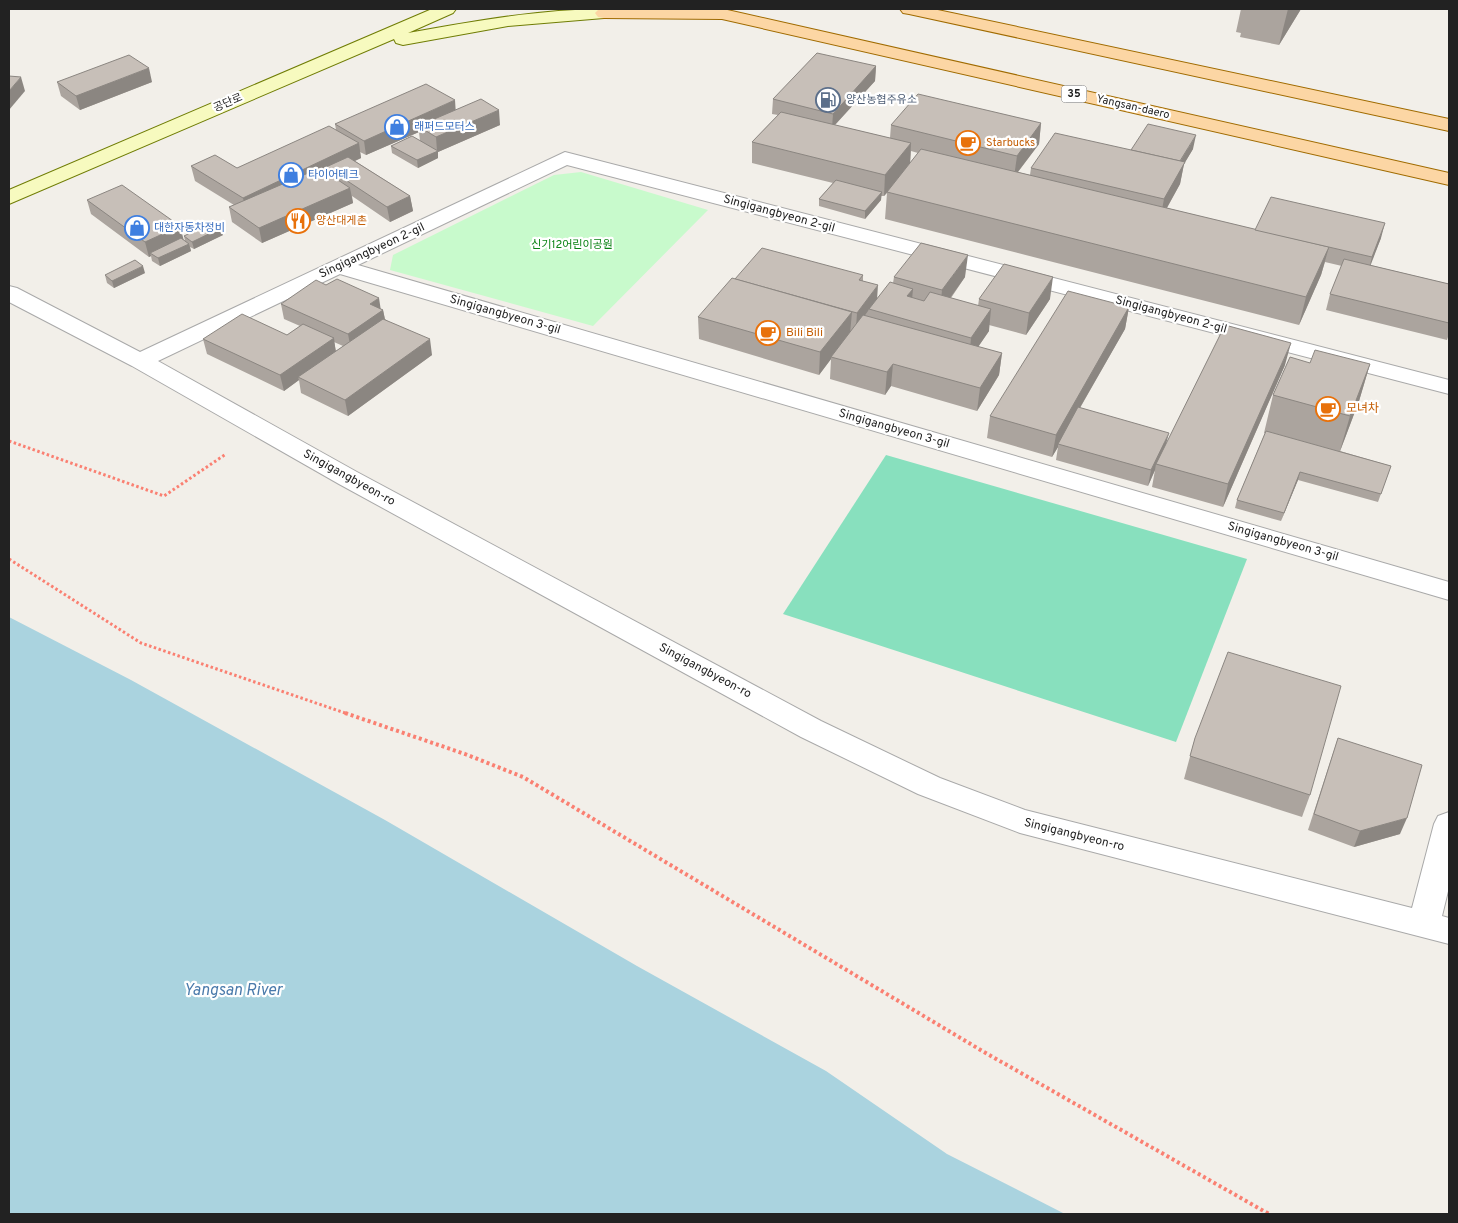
<svg xmlns="http://www.w3.org/2000/svg" width="1458" height="1223" viewBox="0 0 1458 1223" font-family="Overpass,'Noto Sans KR',sans-serif">
  <rect width="100%" height="100%" fill="#f2efe9"/>
  <polygon fill="#c8facc" points="581,172 708,210 593,326 390,270 393,255 554,175"/>
  <polygon fill="#88e0be" points="886,455 1247,559 1176,742 783,614"/>
  <polygon fill="#aad3df" points="9,617 131,680 385,820 637,966 826,1071 947,1154 1065,1214 9,1214"/>
  <g fill="none" stroke-linecap="round" stroke-linejoin="round">
    <defs>
      <polygon id="street" points="565,152 1449,380 1449,394 567,165 358,265 1449,582 1449,600 340,274 158,361 357,472 821,721 940,778 1025,810 1412,908 1434,824 1438,816 1449,812 1449,887 1442,916 1449,918 1449,944 1020,833 918,794 801,737 339,484 132,366 9,302 9,286 17,288 140,352"/>
      <path id="secondary" d="M 432,9 L 456,9 L 453,13 L 408,33 C 474,21 541,9 609,9 L 613,13 L 610,17 L 604,18 L 508,26 L 403,45 L 396,43 L 394,39 L 9,204 L 9,190 Z"/>
      <g id="primary">
        <polygon points="599,9 723,9 1449,173 1449,185 722,19 604,18 598,17 595,13"/>
        <polygon points="900,9 933,9 1449,119 1449,131 909,14 903,13"/>
      </g>
    </defs>
    <use href="#street" stroke="#a9a9a9" stroke-width="2"/>
    <use href="#secondary" stroke="#707d05" stroke-width="2"/>
    <use href="#primary" stroke="#a06b00" stroke-width="2"/>
    <g stroke="#fa8072" stroke-width="3" stroke-dasharray="2.5 2.5" stroke-linecap="butt">
      <polyline points="9,441 164,496 226,454"/>
      <polyline points="9,559 141,643 348,714"/>
    </g>
    <polyline stroke="#fa8072" stroke-width="4" stroke-dasharray="3 3" stroke-linecap="butt" points="345,713 465,754 523,777 984,1052 1269,1214"/>
    <use href="#street" fill="#fff" fill-rule="evenodd"/>
    <use href="#secondary" fill="#f7fabf" fill-rule="evenodd"/>
    <use href="#primary" fill="#fcd6a4" fill-rule="evenodd"/>
  </g>
  <g fill="#aba49e" fill-rule="evenodd">
    <polygon points="1241,9 1301,9 1279,45 1240,37 1241,33 1236,32"/>
    <path d="M 876,66 L 875,81 L 835,125 L 890,138 L 891,125 L 1041,123 L 1039,144 L 1018,172 L 1030,175 L 1031,168 L 1131,150 L 1193,149 L 1184,164 L 1180,184 L 1167,208 L 1255,230 L 1381,238 L 1370,265 L 1449,284 L 1449,334 L 1447,340 L 1326,310 L 1330,294 L 1342,266 L 1325,262 L 1321,275 L 1299,325 L 885,219 L 887,193 L 884,196 L 881,196 L 881,200 L 865,219 L 819,206 L 819,199 L 833,183 L 752,163 L 752,142 L 778,115 L 772,114 L 773,99 ZM 911,151 L 918,153 L 910,163 Z"/>
    <polygon points="57,82 152,82 80,110 61,96"/>
    <polygon points="456,110 500,125 438,152 438,158 418,168 392,153 391,146 420,141 419,132 366,155 360,152 361,158 355,161 410,196 413,211 390,222 352,196 353,203 262,243 232,222 229,207 234,205 195,181 191,166 237,168 336,130 335,124"/>
    <polygon points="87,200 185,241 184,236 221,228 223,235 194,249 190,247 191,251 160,266 152,261 151,256 149,257 91,214"/>
    <polygon points="145,273 114,288 107,283 105,275"/>
    <polygon points="863,275 863,281 877,298 893,283 894,277 965,277 951,298 978,306 979,299 1050,299 1026,335 989,325 989,331 978,347 1002,353 999,375 977,411 891,386 885,395 830,379 831,359 819,375 699,339 698,317"/>
    <path d="M 281,304 L 380,309 L 383,310 L 385,319 L 432,355 L 348,416 L 301,393 L 299,380 L 284,391 L 207,354 L 203,339 L 287,335 L 300,326 L 284,319 ZM 334,342 L 343,346 L 336,351 Z"/>
    <polygon points="1129,307 1125,329 1080,408 1166,444 1285,365 1223,507 1152,487 1155,470 1148,486 1056,460 1058,447 1052,457 987,438 990,416"/>
    <polygon points="1310,363 1370,364 1359,401 1340,451 1391,466 1378,502 1298,480 1281,521 1235,508 1237,500 1265,433 1264,433 1273,395"/>
    <polygon points="1195,738 1310,795 1302,817 1184,779"/>
    <polygon points="1338,738 1400,834 1354,847 1308,830"/>
  </g>
  <g fill="#8b8681">
    <polygon points="1288,9 1301,9 1279,45"/>
    <polygon points="876,66 875,81 832,128 833,114"/>
    <polygon points="149,68 152,82 80,110 76,96"/>
    <polygon points="21,77 25,91 9,110 9,91"/>
    <polygon points="455,100 456,115 418,126 419,132 366,155 364,141"/>
    <polygon points="499,110 500,125 438,152 438,158 418,168 417,160 437,151 436,137"/>
    <polygon points="1041,123 1039,144 1014,177 1017,156"/>
    <polygon points="1196,135 1193,149 1184,164 1180,184 1160,220 1164,199 1180,162"/>
    <polygon points="359,143 361,158 333,171 326,167 327,174 246,212 243,198"/>
    <polygon points="911,143 910,164 884,196 885,175"/>
    <polygon points="350,188 353,203 262,243 259,228"/>
    <polygon points="882,192 881,200 865,219 865,211"/>
    <polygon points="410,196 413,211 390,222 387,207"/>
    <polygon points="1385,223 1381,238 1368,272 1372,257"/>
    <polygon points="180,226 184,241 150,253 151,256 149,257 145,242"/>
    <polygon points="221,228 223,235 194,249 192,242"/>
    <polygon points="189,244 191,251 160,266 158,258"/>
    <polygon points="1329,247 1321,275 1299,325 1306,297"/>
    <polygon points="968,255 965,277 940,312 942,290"/>
    <polygon points="143,266 145,273 114,288 112,281"/>
    <polygon points="1053,277 1050,299 1026,335 1029,313"/>
    <polygon points="878,285 877,300 869,309 868,311 856,328 857,313"/>
    <polygon points="913,289 911,311 907,296"/>
    <polygon points="379,298 381,311 383,310 386,325 351,350 348,334 370,304"/>
    <polygon points="1129,307 1125,329 1059,444 1058,444 1058,447 1052,457 1056,435"/>
    <polygon points="991,309 989,331 969,360 971,338"/>
    <polygon points="852,312 850,334 831,357 831,359 819,375 820,352"/>
    <polygon points="334,338 336,354 298,377 299,380 284,391 280,375"/>
    <polygon points="430,339 432,355 348,416 345,400"/>
    <polygon points="1291,343 1285,365 1223,507 1228,484"/>
    <polygon points="1002,353 999,375 977,411 980,388"/>
    <polygon points="893,364 891,386 885,395 887,372"/>
    <polygon points="1370,364 1359,401 1339,454 1350,416"/>
    <polygon points="1169,433 1165,448 1156,464 1155,470 1148,486 1151,470"/>
    <polygon points="1300,472 1298,480 1281,521 1284,513"/>
    <polygon points="1407,818 1400,834 1354,847 1360,831"/>
  </g>
  <g fill="#c7bfb8" stroke="#8b8681">
    <polygon points="817,53 876,66 833,114 773,99"/>
    <polygon points="129,55 149,68 76,96 57,82"/>
    <polygon points="9,76 21,77 9,91"/>
    <polygon points="426,84 455,100 364,141 335,124"/>
    <polygon points="918,94 1041,123 1017,156 891,125"/>
    <polygon points="481,99 499,110 436,137 418,126"/>
    <polygon points="781,112 911,143 885,175 752,142"/>
    <polygon points="1148,124 1196,135 1180,161 1131,150"/>
    <polygon points="329,126 359,143 243,198 191,166 215,155 237,168"/>
    <polygon points="1055,133 1185,162 1164,199 1031,168"/>
    <polygon points="412,136 438,151 417,160 391,146"/>
    <polygon points="921,149 1329,247 1306,297 887,192"/>
    <polygon points="348,157 410,196 387,207 326,167"/>
    <polygon points="320,168 350,188 259,228 229,207"/>
    <polygon points="836,180 882,192 865,211 819,199"/>
    <polygon points="122,185 180,226 145,242 87,200"/>
    <polygon points="1271,197 1385,223 1372,257 1255,230"/>
    <polygon points="213,222 221,228 192,242 184,236"/>
    <polygon points="181,238 189,244 158,258 150,253"/>
    <polygon points="921,243 968,255 942,290 894,277"/>
    <polygon points="762,248 863,275 859,280 878,285 857,313 735,279"/>
    <polygon points="1344,259 1449,284 1449,323 1330,294"/>
    <polygon points="135,260 143,266 112,281 105,275"/>
    <polygon points="1004,264 1053,277 1029,313 979,299"/>
    <polygon points="732,278 852,312 820,352 698,317"/>
    <polygon points="337,279 379,298 370,304 383,310 348,334 281,304 316,280 326,285"/>
    <polygon points="890,282 913,289 907,296 924,301 930,292 991,309 971,338 869,309"/>
    <polygon points="1068,291 1129,307 1056,435 990,416"/>
    <polygon points="242,314 287,335 303,324 334,338 280,375 203,339"/>
    <polygon points="863,315 1002,353 980,388 893,364 887,372 831,357"/>
    <polygon points="383,319 430,339 345,400 298,377"/>
    <polygon points="1225,325 1291,343 1228,484 1156,464"/>
    <polygon points="1315,350 1370,364 1350,416 1273,395 1290,357 1310,363"/>
    <polygon points="1078,407 1169,433 1151,470 1058,444"/>
    <polygon points="1266,431 1391,466 1381,494 1300,472 1284,513 1237,500"/>
    <polygon points="1228,652 1341,686 1310,795 1190,756 1195,738"/>
    <polygon points="1338,738 1422,765 1407,818 1360,831 1314,814"/>
  </g>
  <defs>
    <symbol id="fuel-ring" viewBox="-11 -11 22 22"><circle r="9.5" fill="#fff" stroke="#5c6f8a" stroke-width="1.5"/><path d="M-5.5-6h7V0h2V4h1.3V-2.5L3-4.5l.8-.8L6-3V5H2.5V1h-1V6h-7ZM-4.2-4.7v3.2H.2V-4.7Z" fill="#5c6f8a"/></symbol>
    <symbol id="shop-ring" viewBox="-11 -11 22 22"><circle r="9.5" fill="#fff" stroke="#3f7fe0" stroke-width="1.5"/><path d="M-5-2.5h2.3a2.7 3.5 0 0 1 5.4 0H5L5.5 6h-11ZM-1.5-2.5h3a1.5 2.3 0 0 0-3 0Z" fill="#3f7fe0"/></symbol>
    <symbol id="cafe-ring" viewBox="-11 -11 22 22"><circle r="9.5" fill="#fff" stroke="#e8710a" stroke-width="1.5"/><path d="M-5.5-4.5H6V0H3Q3 3.5 0 3.5H-2.5Q-5.5 3.5-5.5 0ZM3-3.2v2h1.7v-2ZM-6 4.5H4V6H-6Z" fill="#e8710a"/></symbol>
    <symbol id="restaurant-ring" viewBox="-11 -11 22 22"><circle r="9.5" fill="#fff" stroke="#e8710a" stroke-width="1.5"/><path d="M-5-6h1v4h1v-4h1v4h1v-4h1v5L-1.5 .5V6h-2V.5L-5-1ZM5-6V6H3V1.5H1.5Q1.5-4 5-6Z" fill="#e8710a"/></symbol>
  </defs>
  <g fill-rule="evenodd">
    <use href="#fuel-ring" x="814" y="86" width="28" height="28"/>
    <use href="#shop-ring" x="383" y="113" width="28" height="28"/>
    <use href="#cafe-ring" x="954" y="129" width="28" height="28"/>
    <use href="#shop-ring" x="277" y="161" width="28" height="28"/>
    <use href="#restaurant-ring" x="284" y="207" width="28" height="28"/>
    <use href="#shop-ring" x="123" y="214" width="28" height="28"/>
    <use href="#cafe-ring" x="754" y="319" width="28" height="28"/>
    <use href="#cafe-ring" x="1314" y="395" width="28" height="28"/>
  </g>
  <g text-anchor="middle" dominant-baseline="central" stroke-width="4.5" stroke-linejoin="round" paint-order="stroke">
    <rect fill="#fff" stroke="#646464" stroke-width="1" x="1061.5" y="85.5" width="25" height="17" rx="4"/>
    <g font-size="11" font-weight="bold" fill="#222">
      <text x="1074" y="94">35</text>
    </g>
    <g font-size="11" fill="#4e5e75" stroke="#fff" text-anchor="start">
      <text x="846" y="100">양산농협주유소</text>
    </g>
    <g font-size="11" fill="#222" stroke="#fff">
      <text transform="translate(228 103) rotate(-23)">공단로</text>
      <text transform="translate(1133 107) rotate(13)">Yangsan-daero</text>
    </g>
    <g font-size="11" fill="#366cbe" stroke="#fff" text-anchor="start">
      <text x="414" y="127">래퍼드모터스</text>
      <text x="308" y="175">타이어테크</text>
      <text x="154" y="228">대한자동차정비</text>
    </g>
    <g font-size="11" fill="#c56008" stroke="#fff" text-anchor="start">
      <text x="986" y="143">Starbucks</text>
      <text x="316" y="221">양산대게촌</text>
    </g>
    <g font-size="11" fill="#0c8416" stroke="#fff">
      <text x="572" y="245">신기12어린이공원</text>
    </g>
    <g font-size="12" fill="#222" stroke="#fff">
      <text transform="translate(779 214) rotate(15)">Singigangbyeon 2-gil</text>
      <text transform="translate(372 251) rotate(-25)">Singigangbyeon 2-gil</text>
      <text transform="translate(505 315) rotate(16)">Singigangbyeon 3-gil</text>
      <text transform="translate(1171 315) rotate(15)">Singigangbyeon 2-gil</text>
      <text transform="translate(894 429) rotate(16)">Singigangbyeon 3-gil</text>
      <text transform="translate(349 478) rotate(29)">Singigangbyeon-ro</text>
      <text transform="translate(1283 542) rotate(16)">Singigangbyeon 3-gil</text>
      <text transform="translate(705 671) rotate(28)">Singigangbyeon-ro</text>
      <text transform="translate(1074 835) rotate(14)">Singigangbyeon-ro</text>
    </g>
    <g font-size="12" fill="#c56008" stroke="#fff" text-anchor="start">
      <text x="786" y="333">Bili Bili</text>
      <text x="1346" y="409">모녀차</text>
    </g>
    <g font-size="16" font-style="italic" fill="#4a7aab" stroke="#fff">
      <text x="233" y="991">Yangsan River</text>
    </g>
  </g>
  <rect width="1458" height="1223" fill="none" stroke="#222222" stroke-width="20"/>
</svg>
